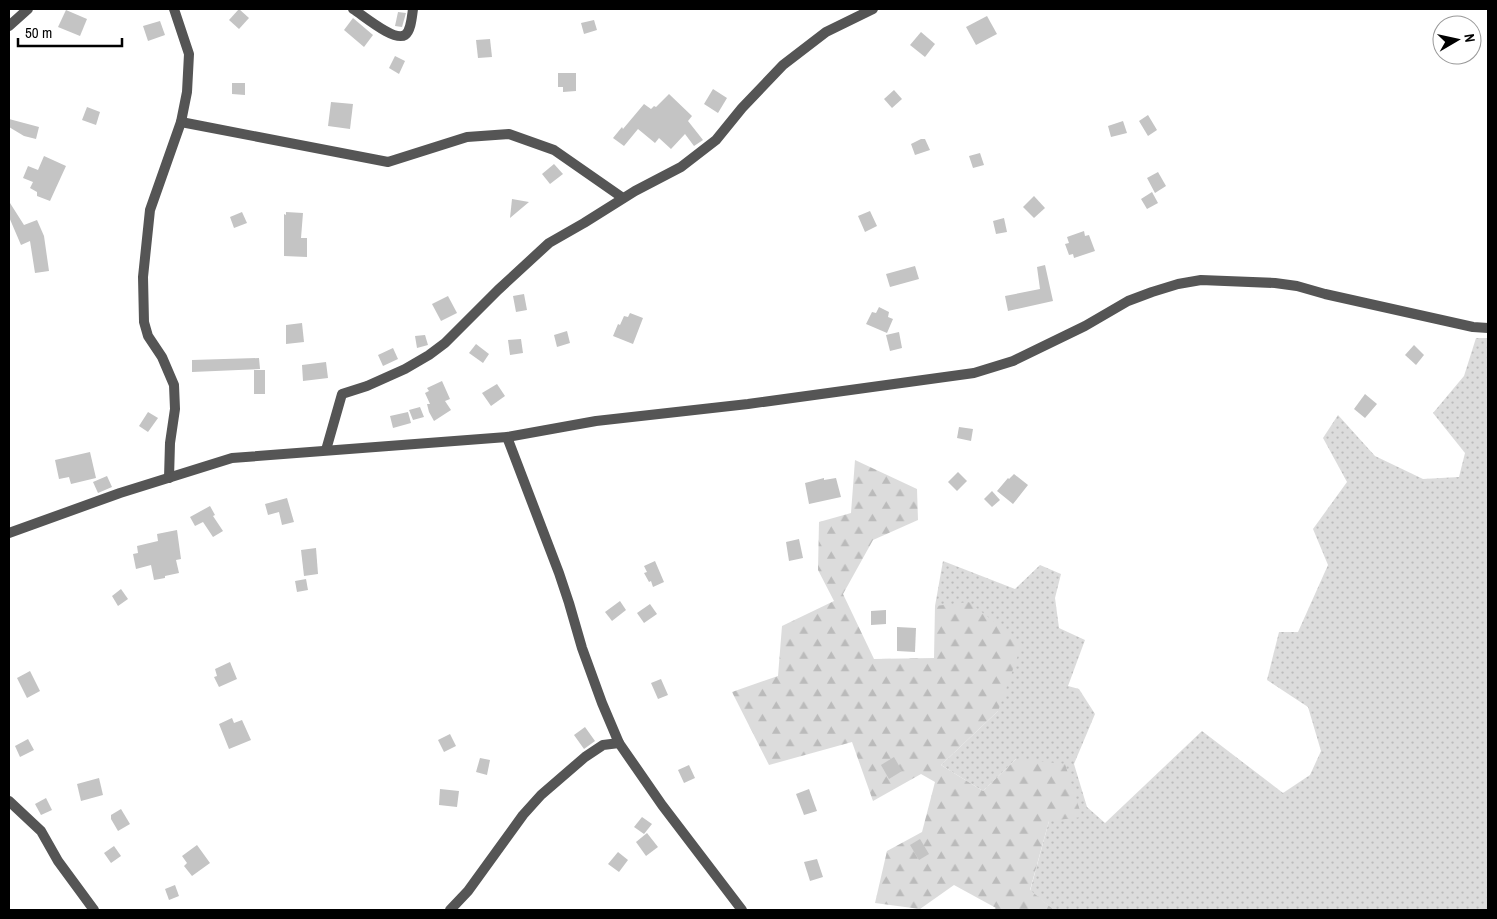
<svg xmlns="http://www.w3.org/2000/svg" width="1497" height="919" viewBox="0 0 1497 919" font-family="'Archivo Narrow',sans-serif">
  <defs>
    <pattern id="grass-dots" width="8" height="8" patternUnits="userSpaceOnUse" patternTransform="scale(1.25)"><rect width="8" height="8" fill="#dcdcdc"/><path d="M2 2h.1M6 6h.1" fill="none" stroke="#bbb" stroke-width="1.8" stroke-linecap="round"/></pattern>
    <pattern id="forest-firs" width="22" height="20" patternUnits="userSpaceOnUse" patternTransform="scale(1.25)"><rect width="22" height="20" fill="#dcdcdc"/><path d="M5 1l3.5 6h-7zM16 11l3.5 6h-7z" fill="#bbb"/></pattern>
  </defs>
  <rect width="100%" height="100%" fill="#fff"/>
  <polygon fill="url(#grass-dots)" points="1476,338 1488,338 1488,910 1054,910 1030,891 1049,821 1016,759 983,791 941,765 998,711 935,606 943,561 1015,589 1040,565 1061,574 1055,598 1059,628 1085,640 1068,686 1079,689 1095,714 1074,764 1087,807 1105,823 1202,731 1283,793 1310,775 1321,751 1308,707 1267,680 1279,632 1298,632 1328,565 1313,529 1347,482 1323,438 1338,415 1375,456 1423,479 1459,477 1465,453 1433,413 1464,376"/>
  <polygon fill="url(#forest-firs)" points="855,460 917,489 918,520 873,540 843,594 874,659 934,658 935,606 969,602 1022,644 998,711 941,765 983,791 1016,759 1065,764 1082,817 1049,821 1030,890 1054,910 993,910 996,908 954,885 920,909 875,903 887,851 922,832 935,782 921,774 873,801 852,742 769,765 732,692 778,676 782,626 834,601 818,570 819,522 851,513"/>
  <g fill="#c4c4c4">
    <polygon points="239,9 249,18 239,29 229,20"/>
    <polygon points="66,10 87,19 80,36 58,27"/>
    <polygon points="398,12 406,13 402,27 395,26"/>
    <polygon points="987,16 997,34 976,45 966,27"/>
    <polygon points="353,18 373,35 364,47 344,30"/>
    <polygon points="594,20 597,30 584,34 581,23"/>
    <polygon points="160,21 165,35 148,41 143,26"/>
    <polygon points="921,32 935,44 925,57 910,45"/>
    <polygon points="490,39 492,57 478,58 476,40"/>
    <polygon points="395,56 405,61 399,74 389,68"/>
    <polygon points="558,73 576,73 576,91 563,92 563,87 558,87"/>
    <polygon points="232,83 245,83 245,95 232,94"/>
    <polygon points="713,89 727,98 718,113 704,104"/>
    <polygon points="894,90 902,99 892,108 884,99"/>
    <polygon points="669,94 692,116 688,121 703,140 694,146 685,134 671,149 659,138 655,143 638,129 624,146 613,138 622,127 623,129 644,104 651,109 654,106 656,107"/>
    <polygon points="331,102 353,104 350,129 328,126"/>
    <polygon points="87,107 100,112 96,125 82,120"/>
    <polygon points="1148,115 1157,130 1148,136 1139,121"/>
    <polygon points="9,119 39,127 36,139 24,136 9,127"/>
    <polygon points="1123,121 1127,133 1111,137 1108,126"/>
    <polygon points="921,139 925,139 930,150 915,155 911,144"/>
    <polygon points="980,153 984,165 973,168 969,156"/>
    <polygon points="44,156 66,166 50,201 37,196 37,192 30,188 33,182 23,178 28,166 38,170"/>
    <polygon points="554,164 563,174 550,184 542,174"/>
    <polygon points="1158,172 1166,186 1155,193 1147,178"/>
    <polygon points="1152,192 1158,203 1147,209 1141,199"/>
    <polygon points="1034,196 1045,208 1034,218 1023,207"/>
    <polygon points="512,199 529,202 510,218"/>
    <polygon points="10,203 24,225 37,220 44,236 49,271 35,273 30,241 21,245 9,217"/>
    <polygon points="870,211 877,226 865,232 858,216"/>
    <polygon points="242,212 247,223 234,228 230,217"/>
    <polygon points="286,212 303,213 301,238 307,238 307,257 284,256 284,214 286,215"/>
    <polygon points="1004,218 1007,232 996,234 993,221"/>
    <polygon points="1084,231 1085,236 1089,235 1095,251 1074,258 1073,254 1069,255 1065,244 1069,243 1067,237"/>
    <polygon points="1045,265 1053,301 1008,311 1005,296 1040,289 1037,267"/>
    <polygon points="915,266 919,279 890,287 886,274"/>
    <polygon points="524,294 527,310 516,312 513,296"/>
    <polygon points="448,296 457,313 441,321 432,304"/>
    <polygon points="879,307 889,312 888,317 893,319 887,333 866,324 872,312 876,313"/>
    <polygon points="630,313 643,318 633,344 613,336 618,324 620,325 624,316 628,317"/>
    <polygon points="302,323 304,342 286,344 286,325"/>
    <polygon points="567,331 570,343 557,347 554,335"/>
    <polygon points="899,332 902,348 890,351 886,335"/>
    <polygon points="425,335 428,345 417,348 415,336"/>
    <polygon points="521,339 523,353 510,355 508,340"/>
    <polygon points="476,344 489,354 483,363 469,353"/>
    <polygon points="1414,345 1424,355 1416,365 1405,355"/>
    <polygon points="393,348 398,359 383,366 378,355"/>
    <polygon points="259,358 260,369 192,372 192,360"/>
    <polygon points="326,362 328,378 303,381 302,365"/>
    <rect x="254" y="370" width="11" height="24"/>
    <polygon points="442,381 450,399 445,401 451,410 434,421 429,412 427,404 430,404 425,393 429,391 427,388"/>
    <polygon points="497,384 505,396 491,406 482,393"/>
    <polygon points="1365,394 1377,404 1365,418 1354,409"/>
    <polygon points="420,407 424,417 413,420 409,410"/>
    <polygon points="148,412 158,418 148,432 139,426"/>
    <polygon points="408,412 411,423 393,428 390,416"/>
    <polygon points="959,427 973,429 971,441 957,438"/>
    <polygon points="90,452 96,478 71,484 69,477 59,479 55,460"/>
    <polygon points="958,472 967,481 957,491 948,482"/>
    <polygon points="1014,474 1028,485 1013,504 997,491 1008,478 1009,479"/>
    <polygon points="107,476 112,487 98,493 93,482"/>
    <polygon points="824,478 824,480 836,478 841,497 809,504 805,483"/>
    <polygon points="992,491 1000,500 992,507 984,499"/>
    <polygon points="287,498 294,522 282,525 279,512 268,515 265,504"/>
    <polygon points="210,506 215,515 213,516 223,531 213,537 203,522 195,526 190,517"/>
    <polygon points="177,530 181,559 176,560 179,573 165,576 165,578 154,580 151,565 136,569 133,554 138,553 137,546 158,541 157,534"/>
    <polygon points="799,539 803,558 789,561 786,542"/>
    <polygon points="316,548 318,574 304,576 301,550"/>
    <polygon points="655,561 664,582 653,587 651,581 649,582 644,573 647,572 644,566"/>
    <polygon points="306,579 308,590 297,592 295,581"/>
    <polygon points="121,589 128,599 118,606 112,596"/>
    <polygon points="620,601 626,610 612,621 605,612"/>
    <polygon points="650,604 657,614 644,623 637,613"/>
    <polygon points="886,610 886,624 871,625 871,611"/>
    <polygon points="897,627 916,628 915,652 897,651"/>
    <polygon points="230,662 237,679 219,687 214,677 217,676 215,669"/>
    <polygon points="30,671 40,691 27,698 17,678"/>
    <polygon points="661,679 668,695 658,699 651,683"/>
    <polygon points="232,718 234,723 242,720 251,740 229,749 219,724"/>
    <polygon points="585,727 595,741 584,749 574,735"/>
    <polygon points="450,734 456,746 444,752 438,740"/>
    <polygon points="28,739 34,750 20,757 15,746"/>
    <polygon points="894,757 902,771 889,779 881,765"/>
    <polygon points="480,758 490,760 487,775 476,772"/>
    <polygon points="689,765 695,778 684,783 678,770"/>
    <polygon points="99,778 103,795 81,801 77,784"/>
    <polygon points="440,789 459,791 457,807 439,805"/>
    <polygon points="809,789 817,811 804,815 796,794"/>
    <polygon points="46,798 52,810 41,815 35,804"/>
    <polygon points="121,809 130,824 118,831 111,819 111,815"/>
    <polygon points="642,817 652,824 644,834 634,827"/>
    <polygon points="647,833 658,847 646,856 636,842"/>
    <polygon points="920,839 929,854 919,860 910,845"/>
    <polygon points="197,845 210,863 192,876 184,866 187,863 182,856"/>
    <polygon points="114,846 121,856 111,863 104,853"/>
    <polygon points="618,852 628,860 619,872 608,864"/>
    <polygon points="817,859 823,877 810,881 804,862"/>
    <polygon points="175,885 179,896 169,900 165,889"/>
  </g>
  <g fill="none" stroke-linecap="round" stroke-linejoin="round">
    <g stroke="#555" stroke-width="10">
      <path d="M 353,9 C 363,15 394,42 405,35 C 411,31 412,16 413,9"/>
      <polyline points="9,26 28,9"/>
      <polyline points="181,122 388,162 467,137 509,134 554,150 623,198"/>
      <polyline points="507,437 559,573 569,603 582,648 602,703 619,743 662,805 742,910"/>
      <polyline points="326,450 342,394 367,386 405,369 429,355 445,343 498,290 549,243 584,223 635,191 681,167 716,140 742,108 783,65 826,32 873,9"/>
      <polyline points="169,478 170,443 175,409 174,385 162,357 148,336 144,322 143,277 150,210 181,122 187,92 189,54 174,9"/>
      <polyline points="9,801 41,831 58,861 94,910"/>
      <polyline points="450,910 468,891 523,815 541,795 585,757 603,745 619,743"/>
    </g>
    <polyline stroke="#555" stroke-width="10" points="9,533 120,493 232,458 507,437 596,421 748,404 974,373 1013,361 1085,326 1128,301 1152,292 1178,284 1201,280 1275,283 1297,286 1325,294 1473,327 1488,328"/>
  </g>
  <rect width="1497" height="919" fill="none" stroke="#000000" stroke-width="20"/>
  <g transform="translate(1457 40) rotate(81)"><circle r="24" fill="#ffffff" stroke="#999999"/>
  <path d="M0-4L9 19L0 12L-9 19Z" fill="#000000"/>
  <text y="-8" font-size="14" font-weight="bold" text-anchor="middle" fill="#000000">N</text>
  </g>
  <path d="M18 38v8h104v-8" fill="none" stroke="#000000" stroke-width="2.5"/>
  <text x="25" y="38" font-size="15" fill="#000000" stroke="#ffffff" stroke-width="4" paint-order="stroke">50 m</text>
</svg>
